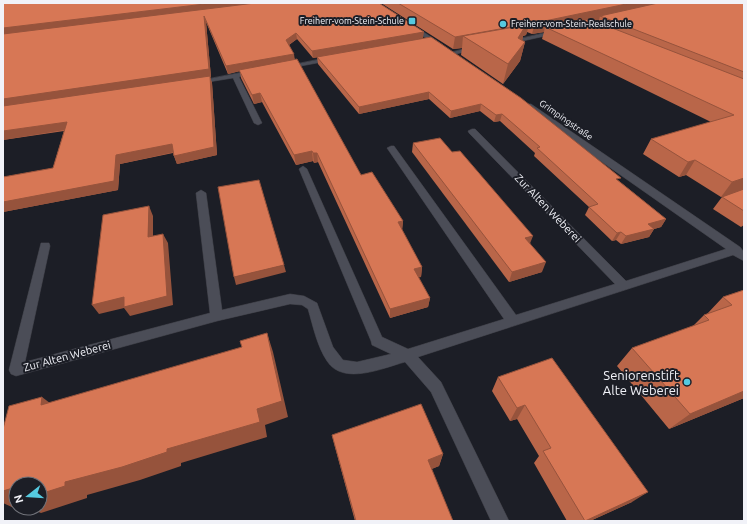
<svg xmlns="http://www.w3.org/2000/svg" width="747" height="524" viewBox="0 0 747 524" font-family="Ubuntu,sans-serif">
  <rect width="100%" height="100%" fill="#1c1e26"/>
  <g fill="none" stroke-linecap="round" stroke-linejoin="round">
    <defs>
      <g id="minor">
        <polygon points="409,25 413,25 443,45 438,46 409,27"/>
        <polygon points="557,30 559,33 509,44 506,42"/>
        <polygon points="475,46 477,47 477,49 452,55 449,53"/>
        <polygon points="331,57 333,58 333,60 285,69 282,67"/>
        <polygon points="254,70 257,72 256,73 239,77 262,123 258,125 254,123 233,78 196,84 193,82"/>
        <path d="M 525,104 L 531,104 L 740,247 L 744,252 L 744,261 L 733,255 L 418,357 L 441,382 L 509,521 L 491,521 L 431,392 L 405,362 C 383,368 343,386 327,361 C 317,346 313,326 308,309 L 302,305 L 290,304 L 217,321 L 16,376 L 11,374 L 9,370 L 41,243 L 49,243 L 50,246 L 25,362 L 210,313 L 196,193 L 201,190 L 206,193 L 222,310 L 290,294 L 304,296 L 317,303 L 333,347 L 343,360 L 357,362 L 391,354 L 372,345 L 371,341 L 299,169 L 303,166 L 307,169 L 382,337 L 408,349 L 504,319 L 387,148 L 391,146 L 394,146 L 516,315 L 615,284 L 469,133 L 468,131 L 472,129 L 475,129 L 626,281 L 726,249 L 525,108 Z"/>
      </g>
    </defs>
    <use href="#minor" stroke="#3a3b42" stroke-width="1"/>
    <use href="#minor" fill="#4b4d57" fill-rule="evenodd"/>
  </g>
  <g fill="#b96649" fill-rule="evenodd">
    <polygon points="3,3 379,3 423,38 313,58 297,39 289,45 295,60 361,175 403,221 402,230 422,267 421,277 418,277 430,298 428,307 390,318 318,162 314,163 313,161 296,165 262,102 254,104 241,78 240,71 228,74 206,22 211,77 210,77 212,83 217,155 177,164 174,156 173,153 120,164 118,190 3,212 3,177 53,168 64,131 3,140"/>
    <path d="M 381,3 L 744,3 L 744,189 L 721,197 L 686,175 L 679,177 L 643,154 L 651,139 L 711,122 L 542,39 L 544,32 L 532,34 L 527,32 L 526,35 L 523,36 L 522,40 L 525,42 L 520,61 L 503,84 L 461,55 L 462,48 L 453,49 ZM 599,20 L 598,23 L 593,21 Z"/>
    <polygon points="431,37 619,181 666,219 661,227 654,229 649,237 621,244 616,240 612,241 585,215 589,207 534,156 535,153 500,121 494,122 480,111 450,118 429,99 359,114 318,64 317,57"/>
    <polygon points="413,143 530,243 542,272 509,282 412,152"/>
    <polygon points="744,189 744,225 741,227 713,209 722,197"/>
    <polygon points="744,290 744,398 669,429 617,366 632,348 693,326 704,315 707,314 723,297"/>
    <polygon points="498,377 632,502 590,521 567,521 534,463 539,456 517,419 510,421 492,391"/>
    <polygon points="332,435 443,454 439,466 431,469 453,521 355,521 335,447"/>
  </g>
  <g fill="#96533c">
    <polygon points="213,3 265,3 3,35 3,28"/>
    <polygon points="631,3 678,3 600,16 599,20 551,30 545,27 544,32 532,34 535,23"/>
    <polygon points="204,16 206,22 211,77 210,77 212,83 217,155 177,164 174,156 214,147 3,107 3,99"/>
    <polygon points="530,21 527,32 526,35 523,36 522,43 525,42 520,61 503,84 508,64 463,36 462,48 453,49 455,37"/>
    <polygon points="424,32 423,38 313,58 312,51"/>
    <polygon points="296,33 297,39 287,46 286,40"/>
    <polygon points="294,54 295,61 239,70 240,71 228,74 226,66"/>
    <polygon points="429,92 429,99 359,114 359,107"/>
    <polygon points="260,93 262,102 254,104 252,95"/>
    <polygon points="481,104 480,111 450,118 451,111"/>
    <polygon points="502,114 500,121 494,122 496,115"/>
    <polygon points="67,122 71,129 3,140 3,131"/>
    <polygon points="172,144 175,152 120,164 118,190 3,212 3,202 116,155"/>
    <polygon points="312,151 313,161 296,165 294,155"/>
    <polygon points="313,153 317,153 318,162 314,163"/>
    <polygon points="695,160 686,175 679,177 688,162"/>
    <polygon points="744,178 744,189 721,197 732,182"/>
    <polygon points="149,206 153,216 153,247 148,237"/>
    <polygon points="666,219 661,227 654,229 649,237 621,244 626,236 648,224"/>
    <polygon points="403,221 402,231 398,222"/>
    <polygon points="621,232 616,240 612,241 617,233"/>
    <polygon points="163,234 168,243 173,305 130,316 124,308 99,314 92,305"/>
    <polygon points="533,236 529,246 525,238"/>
    <polygon points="546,262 542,272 509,282 512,272"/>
    <polygon points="284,265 286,272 236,285 234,277"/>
    <polygon points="422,267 421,277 413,279 414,269"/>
    <polygon points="430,298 428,307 390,318 390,309"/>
    <polygon points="267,333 273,352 288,417 265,425 267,437 181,463 181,466 140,480 87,495 87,498 41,513 29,508 40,508 40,494 65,482 167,449 257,409"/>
    <polygon points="744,391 744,398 669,429 690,414"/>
    <polygon points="42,397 63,413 41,405"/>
    <polygon points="525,405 517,419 510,421 517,408"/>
    <polygon points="443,454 439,466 425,472 428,460"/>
    <polygon points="16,487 16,507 14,508 3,503 3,491"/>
    <polygon points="648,492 632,502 590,521 585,521"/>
  </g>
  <g fill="#d77755" stroke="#96533c">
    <polygon points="3,3 213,3 3,28"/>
    <polygon points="255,3 379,3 424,32 312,51 296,33 286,40 294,54 226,66 204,16 209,69 3,99 3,34"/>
    <polygon points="398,3 631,3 535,23 530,21 528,24 455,37"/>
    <polygon points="658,3 744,3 744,72 600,16"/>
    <polygon points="589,19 744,79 744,178 732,182 695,160 688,162 651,139 734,115 545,27"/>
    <polygon points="526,25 518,38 525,42 508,64 463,36"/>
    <polygon points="431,37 521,98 621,178 616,179 666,219 648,224 654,229 626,236 621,232 617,233 589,207 598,204 537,148 540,147 502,114 496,115 481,104 451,111 429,92 359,107 317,57"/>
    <polygon points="297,59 361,175 372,172 403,221 398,222 422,267 414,269 430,298 390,309 317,153 313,153 312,151 294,155 260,93 252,95 239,70"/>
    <polygon points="210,76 214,147 174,156 172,144 116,155 114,181 3,202 3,177 53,168 67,122 3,131 3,106"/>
    <polygon points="440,138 452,152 460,151 533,236 525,238 546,262 512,272 413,143"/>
    <polygon points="259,180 284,265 234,277 218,187"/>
    <polygon points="744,189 744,211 722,197"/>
    <polygon points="149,206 148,237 163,234 167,296 124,307 124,297 92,305 103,215"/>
    <polygon points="744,290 744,391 690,414 632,348 709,320 704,315 732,305 723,297"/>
    <polygon points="267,333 282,401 257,409 260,422 167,449 167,452 122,467 65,482 65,486 40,494 40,484 16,484 16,487 3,491 3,429 9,406 42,397 41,405 242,347 240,341"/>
    <polygon points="552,358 648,492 585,521 543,451 551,448 525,405 517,408 498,377"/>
    <polygon points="421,404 443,454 428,460 453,521 356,521 332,435"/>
  </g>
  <g fill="#55cae0" stroke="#1c1e26" stroke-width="1.5">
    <rect x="408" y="17" width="8" height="8" rx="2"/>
    <circle cx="503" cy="24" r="4"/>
    <circle cx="687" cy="382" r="4"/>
  </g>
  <g text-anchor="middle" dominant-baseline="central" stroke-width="4" stroke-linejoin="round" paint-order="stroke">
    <g font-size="9" fill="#f1f2f8" stroke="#1c1e26" text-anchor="end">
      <text x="404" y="21">Freiherr-vom-Stein-Schule</text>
      <text x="511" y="24" text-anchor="start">Freiherr-vom-Stein-Realschule</text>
    </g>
    <g font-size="9" fill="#f1f2f8" stroke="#1c1e26">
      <text transform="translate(566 120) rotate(35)">Grimpingstraße</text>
    </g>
    <g font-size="11" fill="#f1f2f8" stroke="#1c1e26">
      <text transform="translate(548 208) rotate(46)">Zur Alten Weberei</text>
      <text transform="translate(67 356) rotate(-15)">Zur Alten Weberei</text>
    </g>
    <g font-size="13" fill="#f1f2f8" stroke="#1c1e26" text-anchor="end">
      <text x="679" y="375">Seniorenstift<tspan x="679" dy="15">Alte Weberei</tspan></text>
    </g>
  </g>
  <rect width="747" height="524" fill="none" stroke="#f1f2f8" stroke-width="8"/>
  <g transform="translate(28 496) rotate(253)"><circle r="19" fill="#1c1e26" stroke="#71737a"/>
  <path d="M0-3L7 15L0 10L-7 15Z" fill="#55cae0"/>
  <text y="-6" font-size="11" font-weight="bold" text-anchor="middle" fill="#f1f2f8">N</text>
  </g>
</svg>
